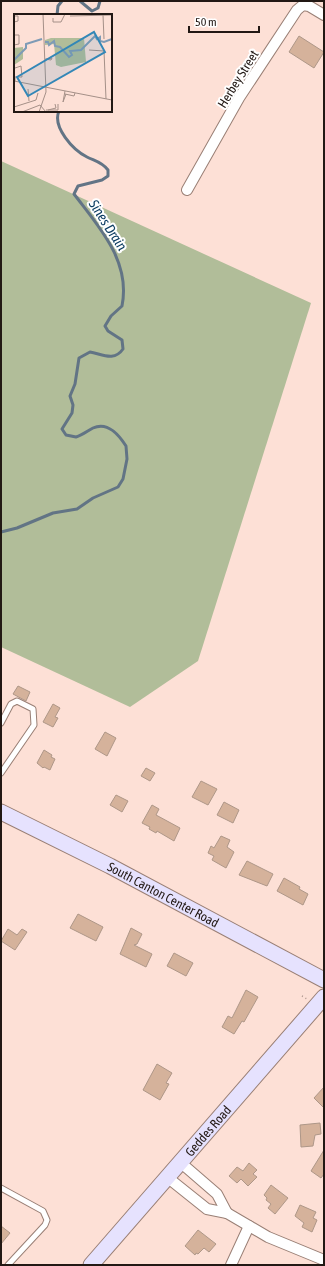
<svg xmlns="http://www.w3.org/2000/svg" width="325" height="1266" viewBox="0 0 325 1266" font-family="'Asap Condensed',sans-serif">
  <rect width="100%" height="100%" fill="#fde0d6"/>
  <polygon fill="#b1bd99" points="1,161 311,303 198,661 130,707 1,647"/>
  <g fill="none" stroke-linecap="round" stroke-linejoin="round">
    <g stroke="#627485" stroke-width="3">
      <polyline points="80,1 92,11 98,8 100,1"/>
      <polyline points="57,15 58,6 62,1"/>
      <path d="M 1,532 L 17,528 L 53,513 L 77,509 L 93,498 L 118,487 L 123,479 L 127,459 L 126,446 C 119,435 108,421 93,428 C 87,431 83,435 76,437 L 66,435 L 62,429 L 72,413 L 73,405 L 70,396 L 75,384 L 79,358 L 90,352 C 102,354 114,362 123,349 L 122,340 L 108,331 L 105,326 L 111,316 L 122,306 C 131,261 99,227 74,194 L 78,186 L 102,180 L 108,176 L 108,170 C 102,162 95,161 87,157 C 73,150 52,127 59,111"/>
    </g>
  </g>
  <g fill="#d5b29b" stroke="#ae9788">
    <polygon points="299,36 324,52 314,68 289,52"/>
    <polygon points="18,686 30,692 26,701 13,694"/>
    <polygon points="53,704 60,708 55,717 58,718 53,727 43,722"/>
    <polygon points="105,732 116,738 107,756 95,749"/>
    <polygon points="44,750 52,755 51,757 55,759 50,770 44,767 43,768 37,763"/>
    <polygon points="146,768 155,773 150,781 141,776"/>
    <polygon points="201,781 217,789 208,805 192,797"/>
    <polygon points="116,795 128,801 122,812 110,805"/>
    <polygon points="224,802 239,810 233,823 217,815"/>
    <polygon points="152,805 159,809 156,815 180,828 174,841 157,831 156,833 149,829 150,827 142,823"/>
    <polygon points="221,836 230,840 227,847 234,852 226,868 212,860 214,856 208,853 211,846 214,848"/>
    <polygon points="247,861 273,874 267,886 239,875"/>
    <polygon points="284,878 300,887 299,889 308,894 303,905 277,891"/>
    <polygon points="78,914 103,927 96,941 70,928"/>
    <polygon points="131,928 142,934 137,944 134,945 152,954 146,967 120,954"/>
    <polygon points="8,929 17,935 22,929 27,932 15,950 1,941"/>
    <polygon points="174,953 193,963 186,976 167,966"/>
    <polygon points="246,990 258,997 244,1022 242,1021 234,1034 222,1027 228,1016 232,1018"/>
    <polygon points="157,1064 172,1073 166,1083 169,1084 160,1100 143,1090"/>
    <polygon points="324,1087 324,1106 323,1107 314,1098"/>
    <polygon points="320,1123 321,1134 315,1135 313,1146 301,1147 300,1125"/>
    <polygon points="324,1150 324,1174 321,1178 311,1171"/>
    <polygon points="249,1163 257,1170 253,1174 257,1177 248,1186 241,1179 237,1183 229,1176 237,1167 243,1171"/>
    <polygon points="271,1185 288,1198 275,1214 268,1208 271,1204 266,1200 267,1198 264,1195"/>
    <polygon points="300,1205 316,1212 313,1218 317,1220 312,1232 302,1227 304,1223 295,1216"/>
    <polygon points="1,1226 10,1233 1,1244"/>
    <polygon points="198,1230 216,1244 209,1252 204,1248 198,1254 196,1253 195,1255 185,1246"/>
  </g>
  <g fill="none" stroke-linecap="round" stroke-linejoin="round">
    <defs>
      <g id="service">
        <polyline points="1,723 11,704 17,701 33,709 34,725 1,773"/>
        <polyline points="1,1188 43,1211 47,1220 45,1225 8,1265"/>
      </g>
      <g id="minor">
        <polyline points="187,190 239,98 297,10 303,5 309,6 324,15"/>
        <polyline points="167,1177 207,1209 227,1213 217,1194 180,1162"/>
        <polyline points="227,1213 268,1237 324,1260"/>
        <polyline points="231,1265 249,1226"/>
      </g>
      <g id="secondary">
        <path id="s1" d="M 1,812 L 110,866 L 324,980"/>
        <path id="s2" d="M 91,1265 L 324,997"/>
      </g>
    </defs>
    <use href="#service" stroke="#997f75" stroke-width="7"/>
    <use href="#minor" stroke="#997f75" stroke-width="12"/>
    <use href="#secondary" stroke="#997f75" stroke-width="17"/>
    <polyline stroke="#ab958d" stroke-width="1.5" stroke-dasharray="1 3" stroke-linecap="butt" points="302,996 307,999"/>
    <use href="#service" stroke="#fff" stroke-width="5"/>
    <use href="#minor" stroke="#fff" stroke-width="10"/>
    <use href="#secondary" stroke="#e6e2fe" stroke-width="15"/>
  </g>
  <g text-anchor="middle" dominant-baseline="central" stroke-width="4" stroke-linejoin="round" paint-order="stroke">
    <g font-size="13" fill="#221814" stroke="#fff">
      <text transform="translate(238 79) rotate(-58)">Herbey Street</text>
      <text stroke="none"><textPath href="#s1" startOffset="182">South Canton Center Road</textPath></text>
      <text stroke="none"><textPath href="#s2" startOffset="178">Geddes Road</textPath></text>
    </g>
    <g font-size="14" font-style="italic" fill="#0d3d62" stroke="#fff">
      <text transform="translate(108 225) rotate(57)">Sines Drain</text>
    </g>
  </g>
  <g transform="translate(14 14)">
    <rect width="98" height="98" fill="#fde0d6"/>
    <path d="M 37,24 L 70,24 L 72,48 L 47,53 L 42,51 L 40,30 L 31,31 L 31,26 ZM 9,33 L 9,45 L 0,51 L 0,34 Z" fill="#b1bd99"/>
    <path fill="none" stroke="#7e9bb6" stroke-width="2" d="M 31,28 L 34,28 L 35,31 L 40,27 L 41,32 L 46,33 L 55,43 L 58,41 L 56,37 L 67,36 L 81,22 L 83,25 L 86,23 L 86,27 L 90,28 L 98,25M 0,46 L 12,34 L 12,30 L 28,25"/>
    <path fill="none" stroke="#a59088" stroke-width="1" d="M 89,1 L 90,25M 0,2 L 4,2 L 4,7 L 0,8M 56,2 L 98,1M 39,4 L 39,8 L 47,8 L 51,0M 0,21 L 5,21 L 5,30 L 0,31M 75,36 L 90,37 L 92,85M 31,45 L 37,46 L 38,44 L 32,45M 0,67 L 98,86M 1,67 L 1,63 L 8,63 L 7,52 L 1,54M 14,75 L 15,87M 51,77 L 49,88 L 52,80M 51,80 L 60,82 L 61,79M 0,93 L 22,86 L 24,79M 32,96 L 44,96 L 44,90M 34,96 L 42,94 L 41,90M 8,98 L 26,91 L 32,98M 25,98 L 32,78 L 29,0"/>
    <path fill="#3387b7" fill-opacity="0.15" stroke="#3387b7" stroke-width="2" d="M 80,18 L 91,38 L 14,82 L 3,63 Z"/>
    <rect width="98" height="98" fill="none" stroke="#221814" stroke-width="2"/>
  </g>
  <rect width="325" height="1266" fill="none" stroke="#221814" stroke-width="4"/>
  <path d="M189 26v6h70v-6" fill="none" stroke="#221814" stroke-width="2"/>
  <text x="195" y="26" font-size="12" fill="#221814" stroke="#ffffff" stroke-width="3" paint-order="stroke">50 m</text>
</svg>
